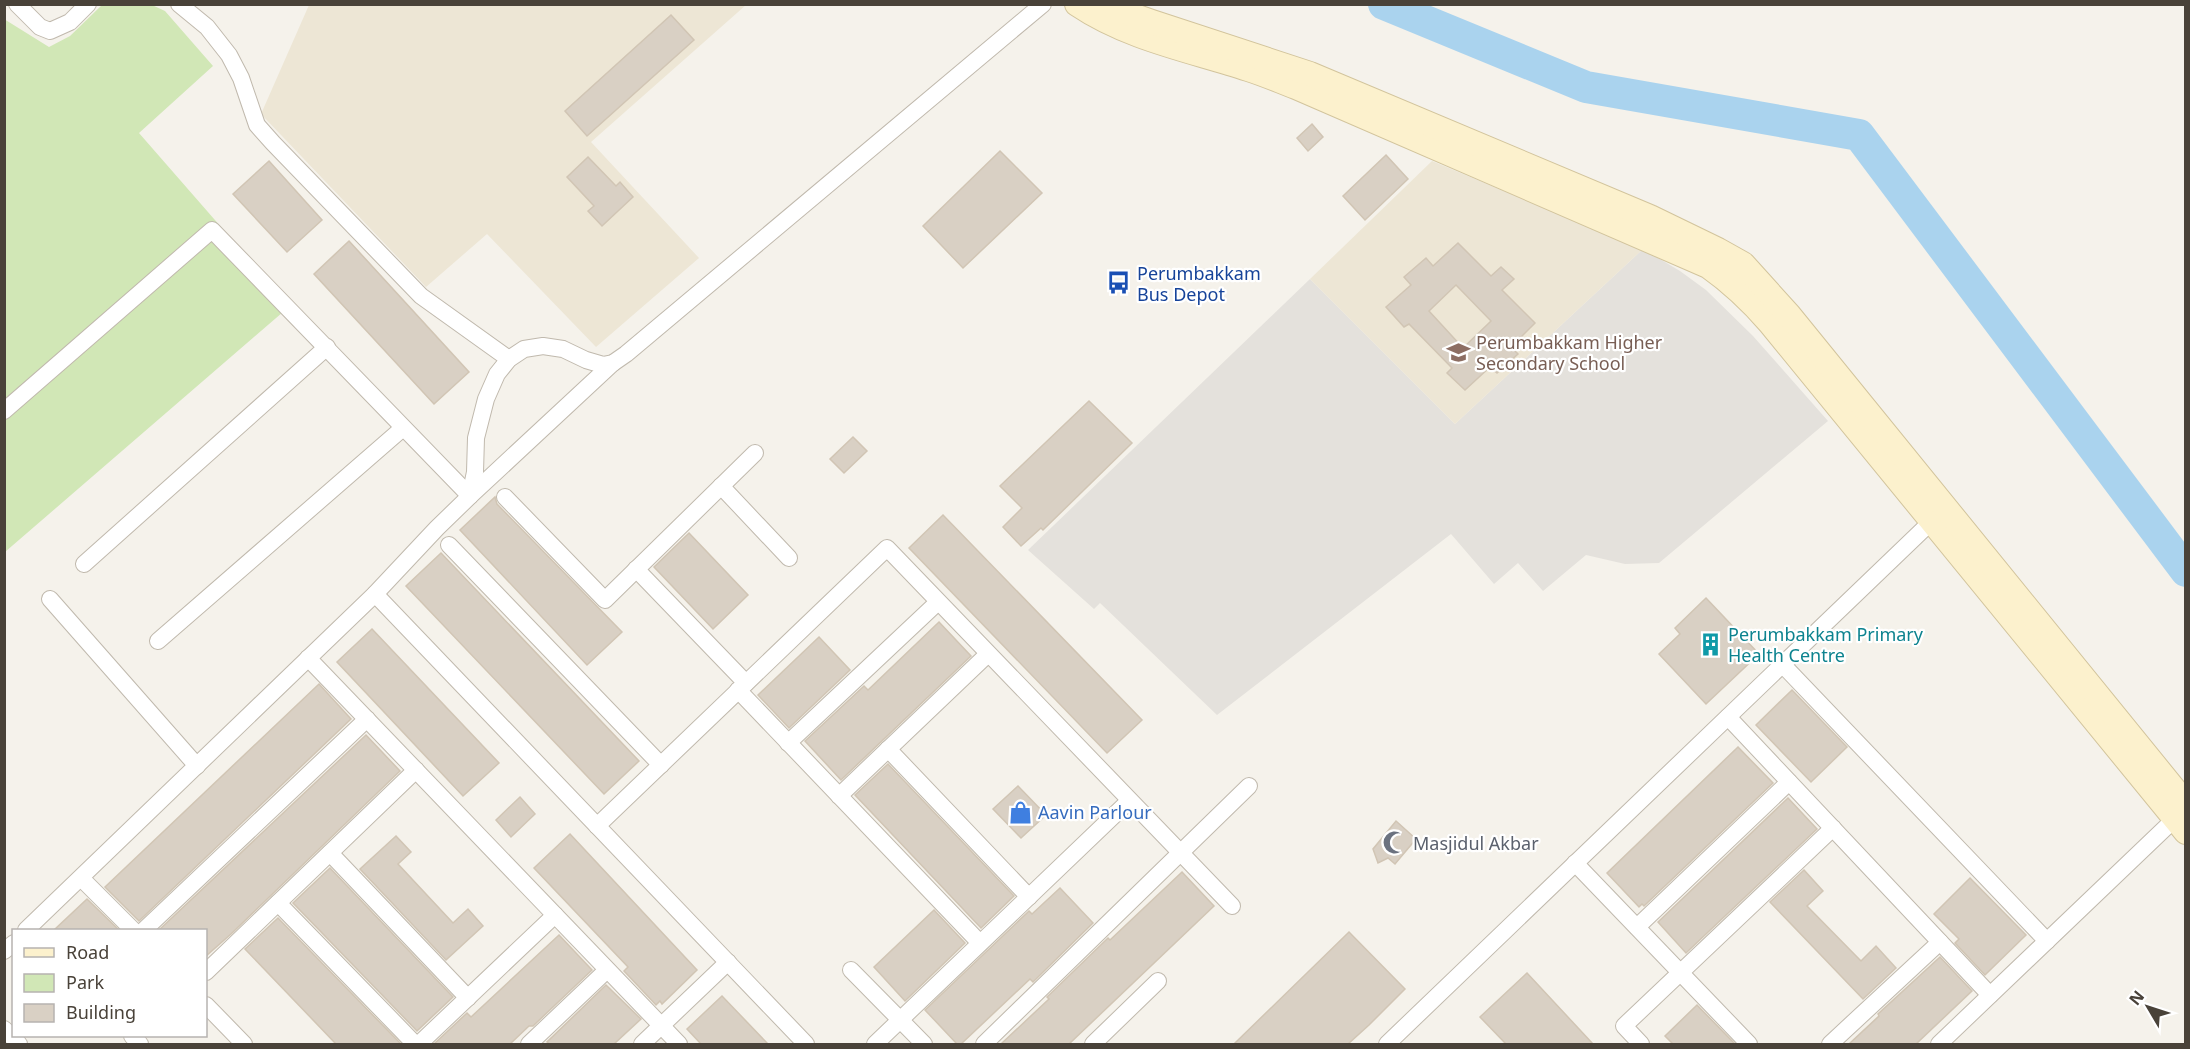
<svg xmlns="http://www.w3.org/2000/svg" width="2190" height="1049" viewBox="0 0 2190 1049" font-family="'Noto Sans',sans-serif">
  <rect width="100%" height="100%" fill="#f5f2eb"/>
  <polygon fill="#e4e1dc" points="1643,249 1680,271 1706,290 1753,336 1828,421 1659,563 1625,564 1586,555 1543,591 1518,563 1494,584 1451,534 1217,715 1100,603 1094,609 1028,550 1310,279 1455,424"/>
  <g fill="#ede6d5">
    <polygon points="309,5 746,5 591,142 699,258 596,347 487,234 426,287 261,114"/>
    <polygon points="1432,161 1643,249 1455,424 1310,279"/>
  </g>
  <polygon fill="#d1e7b6" points="102,5 152,5 165,11 213,66 139,133 290,306 5,552 4,19 49,47 70,36"/>
  <g fill="none" stroke-linecap="round" stroke-linejoin="round">
    <polyline stroke="#aad3ee" stroke-width="32" points="1384,4 1586,87 1859,135 2186,571"/>
  </g>
  <g fill="#d9d0c4" stroke="#d1c5b4" stroke-width="1.5" fill-rule="evenodd">
    <polygon points="671,15 694,40 587,136 565,111"/>
    <polygon points="1312,124 1323,137 1308,151 1297,138"/>
    <polygon points="1000,151 1042,193 963,268 923,226"/>
    <polygon points="1386,155 1408,179 1365,220 1343,196"/>
    <polygon points="588,157 616,186 620,182 633,197 602,226 588,211 594,206 567,177"/>
    <polygon points="269,161 322,220 287,252 233,194"/>
    <polygon points="349,241 469,372 434,404 314,274"/>
    <path d="M 1458,243 L 1491,276 L 1501,267 L 1514,279 L 1502,290 L 1535,323 L 1511,347 L 1518,354 L 1497,373 L 1490,367 L 1465,390 L 1447,373 L 1452,368 L 1409,324 L 1404,327 L 1386,307 L 1411,285 L 1404,277 L 1426,258 L 1433,266 ZM 1456,285 L 1491,321 L 1463,348 L 1429,311 Z"/>
    <polygon points="1089,401 1132,443 1043,530 1041,528 1021,546 1003,527 1022,508 1000,486"/>
    <polygon points="853,437 867,451 844,473 830,459"/>
    <polygon points="495,497 497,504 622,632 587,665 460,530"/>
    <polygon points="943,515 1142,720 1107,753 909,548"/>
    <polygon points="689,533 748,595 713,629 654,567"/>
    <polygon points="441,553 639,761 604,794 406,586"/>
    <polygon points="1706,598 1759,654 1706,704 1659,654 1680,634 1675,628"/>
    <polygon points="939,622 971,656 841,780 805,741 864,686 868,690"/>
    <polygon points="372,629 499,763 463,796 337,662"/>
    <polygon points="819,637 850,670 789,728 758,695"/>
    <polygon points="319,684 351,719 139,921 105,887"/>
    <polygon points="1792,690 1847,747 1811,782 1756,725"/>
    <polygon points="366,735 400,771 231,934 206,956 206,930 159,930"/>
    <polygon points="1738,747 1773,783 1644,906 1642,904 1639,907 1607,873"/>
    <polygon points="888,764 1014,896 981,928 855,795"/>
    <polygon points="1018,786 1046,815 1021,838 993,809"/>
    <polygon points="520,797 535,814 511,837 496,820"/>
    <polygon points="1788,798 1817,829 1686,953 1658,922"/>
    <polygon points="1396,821 1416,839 1395,864 1388,858 1378,863 1373,849"/>
    <polygon points="570,834 697,970 662,1004 660,1001 656,1005 624,971 628,967 534,868"/>
    <polygon points="396,836 411,852 398,864 453,923 468,909 483,926 446,960 360,869"/>
    <polygon points="330,868 453,997 417,1031 293,903"/>
    <polygon points="1804,870 1823,891 1807,906 1861,961 1876,946 1896,968 1863,999 1770,902"/>
    <polygon points="1182,872 1214,906 1069,1044 1001,1044 1049,999 1047,997 1108,938 1110,940"/>
    <polygon points="1970,878 2026,935 1985,975 1955,943 1959,939 1934,914"/>
    <polygon points="1060,888 1093,923 1033,982 1030,979 961,1044 957,1044 925,1010 1029,911 1032,914"/>
    <polygon points="87,899 119,930 54,930"/>
    <polygon points="934,910 965,943 905,1001 874,967"/>
    <polygon points="278,918 401,1044 336,1044 245,949"/>
    <polygon points="1349,932 1405,989 1369,1025 1348,1044 1234,1044"/>
    <polygon points="559,935 592,970 533,1026 529,1026 510,1044 434,1044 467,1013 471,1017"/>
    <polygon points="1940,957 1972,991 1916,1044 1849,1044 1879,1016 1878,1014"/>
    <polygon points="1527,973 1593,1044 1506,1044 1480,1017"/>
    <polygon points="606,985 641,1019 614,1044 550,1044 547,1042"/>
    <polygon points="722,996 768,1044 701,1044 687,1029"/>
    <polygon points="1697,1005 1735,1044 1673,1044 1665,1036"/>
  </g>
  <g fill="none" stroke-linecap="round" stroke-linejoin="round">
    <defs>
      <g id="street">
        <polyline points="17,4 40,27 50,31 70,22 88,4"/>
        <polyline points="179,4 207,27 229,55 241,78 257,125 273,143 421,296 509,359"/>
        <polyline points="4,411 212,230 470,496 613,363"/>
        <polyline points="721,486 789,558"/>
        <polyline points="505,497 605,600 755,453"/>
        <polyline points="449,545 661,765"/>
        <polyline points="84,564 327,347"/>
        <polyline points="636,569 746,683"/>
        <polyline points="375,594 806,1044"/>
        <polyline points="50,599 197,766"/>
        <polyline points="158,641 403,428"/>
        <polyline points="308,658 679,1044"/>
        <polyline points="1782,664 2047,941"/>
        <polyline points="738,690 980,943"/>
        <polyline points="1728,717 1990,995"/>
        <polyline points="788,743 938,602"/>
        <polyline points="888,749 1029,897"/>
        <polyline points="839,796 988,654"/>
        <polyline points="597,826 887,548 1232,906"/>
        <polyline points="330,853 468,998"/>
        <polyline points="1575,863 1749,1044"/>
        <polyline points="81,878 133,930"/>
        <polyline points="278,903 415,1044"/>
        <polyline points="1637,927 1789,782"/>
        <polyline points="26,930 375,594 437,528 470,496 475,472 476,438 486,399 497,374 509,359 524,349 543,346 563,349 586,360 603,365 613,363 626,354 1043,4"/>
        <polyline points="144,930 367,719"/>
        <polyline points="4,951 14,943"/>
        <polyline points="851,970 924,1044"/>
        <polyline points="206,972 416,770"/>
        <polyline points="206,1005 244,1044"/>
        <polyline points="4,1029 19,1044"/>
        <polyline points="132,1036 140,1044"/>
        <polyline points="419,1044 555,915"/>
        <polyline points="529,1044 607,970"/>
        <polyline points="642,1044 728,962"/>
        <polyline points="875,1044 1129,801"/>
        <polyline points="984,1044 1249,786"/>
        <polyline points="1093,1044 1158,981"/>
        <polyline points="1387,1044 1932,521"/>
        <polyline points="1641,1044 1624,1026 1833,828"/>
        <polyline points="1830,1044 1940,942"/>
        <polyline points="1939,1044 2183,811"/>
      </g>
      <g id="secondary">
        <path d="M 1077,4 C 1129,39 1190,50 1248,69 C 1264,74 1280,81 1296,87 L 1708,266 C 1732,283 1751,301 1770,323 L 2186,832"/>
        <polyline points="1114,4 1132,15 1152,22 1310,74 1650,217 1718,250 1743,264 1789,315 2186,804"/>
      </g>
    </defs>
    <use href="#street" stroke="#c0b9ad" stroke-width="18"/>
    <use href="#secondary" stroke="#d2c49c" stroke-width="26"/>
    <use href="#street" stroke="#fff" stroke-width="16"/>
    <use href="#secondary" stroke="#fcf1cd" stroke-width="24"/>
  </g>
  <defs>
    <symbol id="bus-bare" viewBox="-9 -9 18 18"><path d="M-5-6H5V4H4V6H2V4H-2V6H-4V4H-5ZM-3.5-4V0h7V-4ZM-3.5 1.2v1.5H-2V1.2ZM2 1.2v1.5H3.5V1.2Z" fill="#1a4fb4" stroke="#fff" stroke-width="2.5" paint-order="stroke"/></symbol>
    <symbol id="school-bare" viewBox="-9 -9 18 18"><path d="M0-5L7-2L0 1L-7-2ZM-4 1L0 2.5L4 1V4Q0 6-4 4Z" fill="#8d6e63" stroke="#fff" stroke-width="2.5" paint-order="stroke"/></symbol>
    <symbol id="building-bare" viewBox="-9 -9 18 18"><path d="M-4-6H4V6H1V3H-1V6H-4ZM-2.5-4.3h1.7v1.8h-1.7ZM.8-4.3h1.7v1.8H.8ZM-2.5-1h1.7V.8h-1.7ZM.8-1h1.7V.8H.8Z" fill="#0f9aa8" stroke="#fff" stroke-width="2.5" paint-order="stroke"/></symbol>
    <symbol id="shop-bare" viewBox="-9 -9 18 18"><path d="M-5-2.5h2.3a2.7 3.5 0 0 1 5.4 0H5L5.5 6h-11ZM-1.5-2.5h3a1.5 2.3 0 0 0-3 0Z" fill="#3f7fe0" stroke="#fff" stroke-width="2.5" paint-order="stroke"/></symbol>
    <symbol id="mosque-bare" viewBox="-9 -9 18 18"><path d="M3.5-4.9A6 6 0 1 0 3.5 4.9A5 5 0 1 1 3.5-4.9Z" fill="#6b7280" stroke="#fff" stroke-width="2.5" paint-order="stroke"/></symbol>
  </defs>
  <g fill-rule="evenodd">
    <use href="#bus-bare" x="1102" y="266" width="33" height="33"/>
    <use href="#school-bare" x="1442" y="336" width="33" height="33"/>
    <use href="#building-bare" x="1694" y="628" width="33" height="33"/>
    <use href="#shop-bare" x="1004" y="796" width="33" height="33"/>
    <use href="#mosque-bare" x="1378" y="826" width="33" height="33"/>
  </g>
  <g text-anchor="middle" dominant-baseline="central" stroke-width="4.5" stroke-linejoin="round" paint-order="stroke">
    <g font-size="18" fill="#164399" stroke="#fff" text-anchor="start">
      <text x="1137" y="273">Perumbakkam<tspan x="1137" dy="21">Bus Depot</tspan></text>
    </g>
    <g font-size="18" fill="#785e54" stroke="#fff" text-anchor="start">
      <text x="1476" y="342">Perumbakkam Higher<tspan x="1476" dy="21">Secondary School</tspan></text>
    </g>
    <g font-size="18" fill="#0d838f" stroke="#fff" text-anchor="start">
      <text x="1728" y="634">Perumbakkam Primary<tspan x="1728" dy="21">Health Centre</tspan></text>
    </g>
    <g font-size="18" fill="#366cbe" stroke="#fff" text-anchor="start">
      <text x="1038" y="812">Aavin Parlour</text>
    </g>
    <g font-size="18" fill="#5b616d" stroke="#fff" text-anchor="start">
      <text x="1413" y="843">Masjidul Akbar</text>
    </g>
  </g>
  <rect width="2190" height="1049" fill="none" stroke="#494239" stroke-width="12"/>
  <rect x="12" y="929" width="195" height="108" fill="#ffffff" stroke="#b6b3b0" stroke-width="1.5"/>
  <rect x="24" y="948" width="30" height="9" fill="#fcf1cd" stroke="#b6b3b0" stroke-width="1.5"/>
  <text x="66" y="959" font-size="18" fill="#494239">Road</text>
  <rect x="24" y="974" width="30" height="18" fill="#d1e7b6" stroke="#b6b3b0" stroke-width="1.5"/>
  <text x="66" y="989" font-size="18" fill="#494239">Park</text>
  <rect x="24" y="1004" width="30" height="18" fill="#d9d0c4" stroke="#b6b3b0" stroke-width="1.5"/>
  <text x="66" y="1019" font-size="18" fill="#494239">Building</text>
  <g transform="translate(2148 1007) rotate(309)" stroke="#ffffff" stroke-width="4.5" paint-order="stroke">
  <path d="M0-4.5L10 22L0 15L-10 22Z" fill="#494239"/>
  <text y="-9" font-size="16" font-weight="bold" text-anchor="middle" fill="#494239">N</text>
  </g>
</svg>
